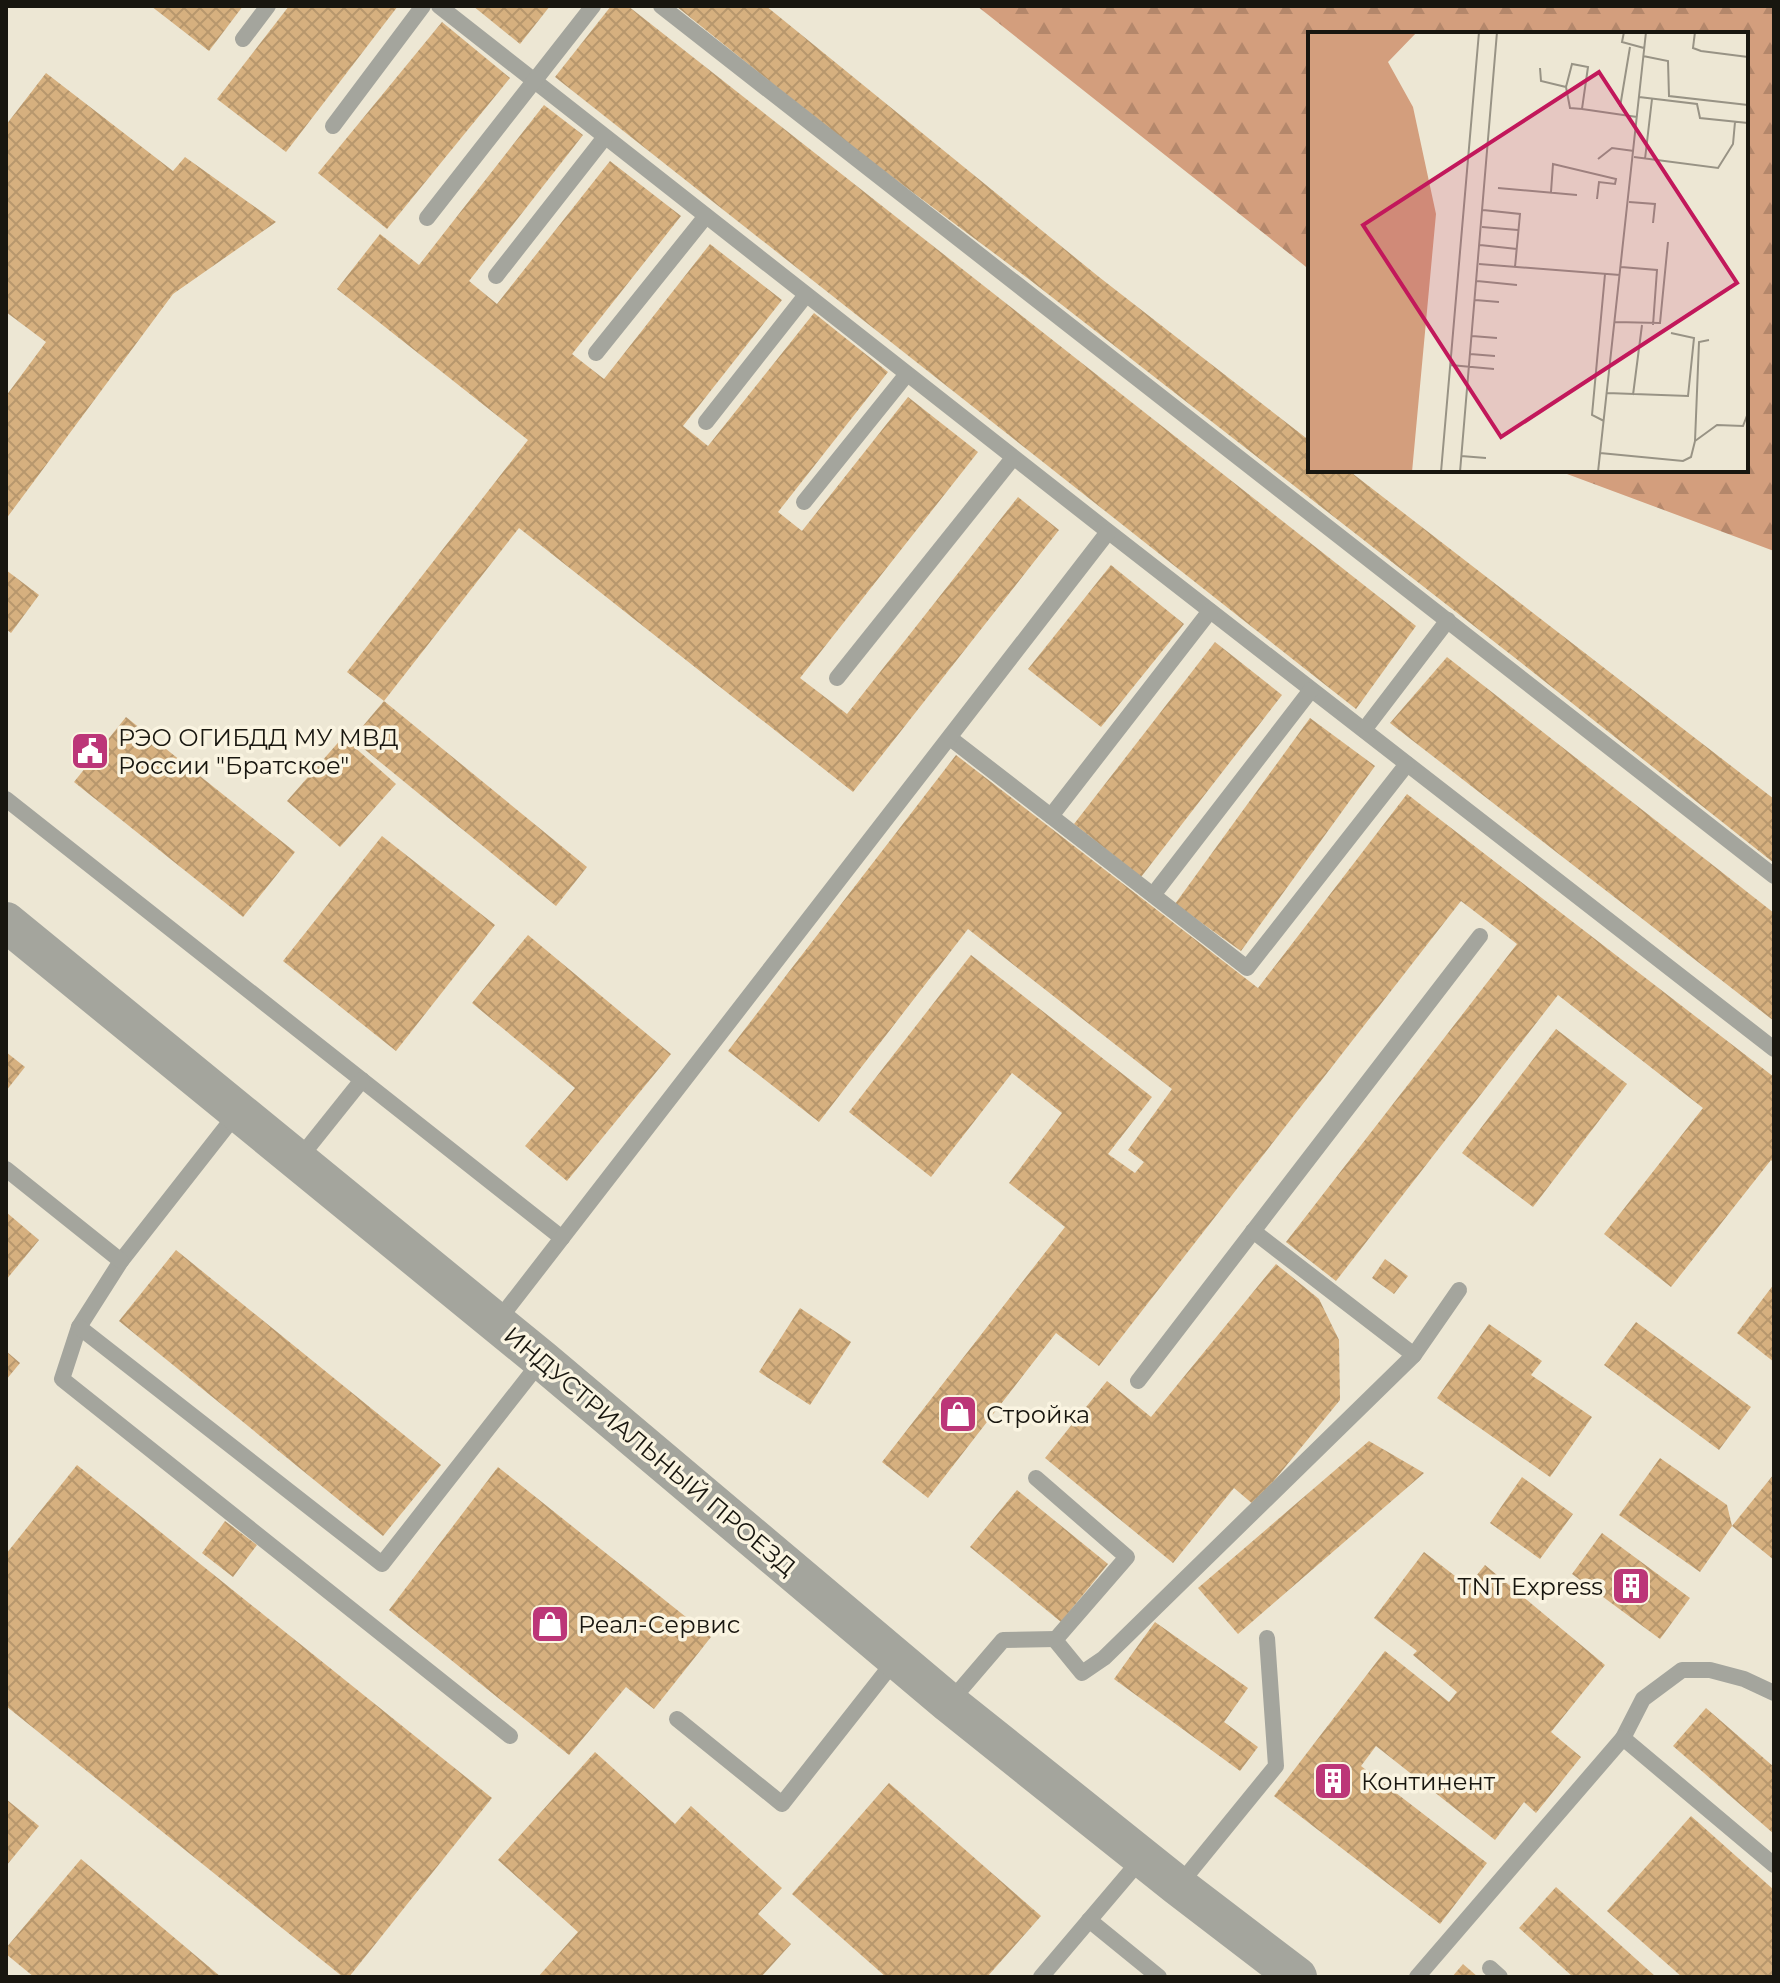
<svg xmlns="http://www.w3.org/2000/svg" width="1780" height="1983" viewBox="0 0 1780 1983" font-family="Montserrat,sans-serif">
  <defs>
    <pattern id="forest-firs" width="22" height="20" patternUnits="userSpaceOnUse" patternTransform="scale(2)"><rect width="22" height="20" fill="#d39e7d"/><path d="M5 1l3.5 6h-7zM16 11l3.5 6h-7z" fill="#b4876b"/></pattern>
    <pattern id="building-cross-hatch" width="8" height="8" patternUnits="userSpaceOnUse" patternTransform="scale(2)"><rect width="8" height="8" fill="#d6b07f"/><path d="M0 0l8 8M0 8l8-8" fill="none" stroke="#b7976d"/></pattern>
  </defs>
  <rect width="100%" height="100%" fill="#ede7d4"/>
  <polygon fill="url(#forest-firs)" points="977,6 1774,6 1774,551 1567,474 1562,470 1746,470 1746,34 1310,34 1310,270"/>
  <g fill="url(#building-cross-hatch)">
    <polygon points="151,6 243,6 209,51"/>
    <polygon points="289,6 398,6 286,152 217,99"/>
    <polygon points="473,6 550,6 520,44"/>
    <polygon points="611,6 628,6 1416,626 1356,709 555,77"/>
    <polygon points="676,6 766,6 1099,277 1310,441 1310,470 1348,470 1774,799 1774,863 1519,661 1030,280 844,141"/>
    <polygon points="442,22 510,78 387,229 318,173"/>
    <polygon points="46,73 173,171 185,157 276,222 173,294 6,519 6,396 46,342 6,312 6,125"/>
    <polygon points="544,105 583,135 469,281 497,304 610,161 681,216 572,354 604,379 710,244 782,300 683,426 708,446 814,313 888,372 778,512 802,531 908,397 978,452 800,678 847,714 1018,497 1059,530 853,792 519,528 384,701 347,672 528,440 337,289 380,234 419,265"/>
    <polygon points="1111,565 1184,624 1101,727 1028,669"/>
    <polygon points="6,570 39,595 11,633 6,629"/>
    <polygon points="1215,642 1282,695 1141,877 1074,824"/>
    <polygon points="1447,657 1774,913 1774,1021 1390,723"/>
    <polygon points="384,701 587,867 556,906 352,739"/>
    <polygon points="126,717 295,852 243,917 74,782"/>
    <polygon points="1310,718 1375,766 1241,951 1175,904"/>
    <polygon points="343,737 396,784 340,847 287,801"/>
    <polygon points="956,755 1258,988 1407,794 1774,1077 1774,1163 1771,1160 1671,1287 1604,1234 1703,1108 1558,995 1336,1281 1286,1242 1517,944 1461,901 1099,1366 1056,1333 928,1498 882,1462 1065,1227 1009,1183 1062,1113 1012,1073 931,1177 849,1112 971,955 1152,1097 1108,1154 1135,1173 1144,1162 1128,1150 1172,1089 968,929 819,1122 728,1051"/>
    <polygon points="382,836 495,925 396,1051 283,961"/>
    <polygon points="528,935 671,1054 567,1181 525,1146 575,1088 472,1003"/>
    <polygon points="1556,1029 1627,1084 1533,1207 1462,1153"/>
    <polygon points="6,1052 25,1067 6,1091"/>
    <polygon points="6,1212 39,1240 6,1280"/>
    <polygon points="176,1250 441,1465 383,1536 119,1321"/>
    <polygon points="1385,1259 1408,1276 1394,1294 1372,1278"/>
    <polygon points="1276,1264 1319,1299 1339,1340 1340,1400 1254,1505 1234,1488 1173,1563 1045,1458 1107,1381 1151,1417"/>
    <polygon points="1774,1284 1774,1362 1737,1333"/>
    <polygon points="800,1308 851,1342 810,1405 759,1372"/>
    <polygon points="1636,1322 1751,1407 1719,1450 1604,1365"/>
    <polygon points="1489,1324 1542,1361 1531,1375 1592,1417 1550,1477 1437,1398"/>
    <polygon points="6,1351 20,1363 6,1380"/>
    <polygon points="1369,1441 1424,1473 1238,1634 1198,1588"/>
    <polygon points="1660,1458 1727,1505 1732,1526 1700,1572 1619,1515"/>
    <polygon points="77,1465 492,1798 349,1977 343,1977 6,1706 6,1554"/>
    <polygon points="498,1467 711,1637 654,1709 626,1687 569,1755 389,1610"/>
    <polygon points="1774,1474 1774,1560 1732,1526"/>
    <polygon points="1522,1477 1573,1514 1540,1559 1490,1523"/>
    <polygon points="1017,1490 1108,1564 1061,1622 970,1547"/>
    <polygon points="225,1521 257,1545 233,1577 202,1553"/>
    <polygon points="1602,1533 1690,1598 1660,1639 1572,1574"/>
    <polygon points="1424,1552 1468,1586 1485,1565 1605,1665 1551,1732 1581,1757 1536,1813 1524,1802 1495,1840 1376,1746 1361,1766 1487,1863 1440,1924 1274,1796 1385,1651 1449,1702 1457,1692 1413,1655 1417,1651 1374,1618"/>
    <polygon points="1155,1622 1248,1688 1224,1722 1258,1747 1240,1771 1114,1679"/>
    <polygon points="1706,1708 1774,1767 1774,1834 1673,1746"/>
    <polygon points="595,1752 675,1824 691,1806 782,1888 758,1914 791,1944 761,1977 538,1977 578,1932 498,1860"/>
    <polygon points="889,1783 1041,1916 987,1977 886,1977 792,1894"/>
    <polygon points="6,1799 39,1826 6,1866"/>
    <polygon points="1691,1816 1774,1890 1774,1977 1682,1977 1607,1911"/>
    <polygon points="81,1859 221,1977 34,1977 6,1954 6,1948"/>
    <polygon points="1556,1887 1656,1977 1573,1977 1519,1928"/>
    <polygon points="1463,1964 1478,1977 1452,1977"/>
  </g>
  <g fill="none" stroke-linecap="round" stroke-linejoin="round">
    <g stroke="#a4a59d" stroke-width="16">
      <polyline points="439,6 1105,529 1774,1049"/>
      <polyline points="661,6 1774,876"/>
      <polyline points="243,39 268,6"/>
      <polyline points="333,126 423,6"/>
      <polyline points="427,218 593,6"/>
      <polyline points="496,276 605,137"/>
      <polyline points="596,353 706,216"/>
      <polyline points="706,422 806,295"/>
      <polyline points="804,502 907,374"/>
      <polyline points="837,678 1013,458"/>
      <polyline points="1364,730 1448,620"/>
      <polyline points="950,738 1247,968 1407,764"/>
      <polyline points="6,799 562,1238"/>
      <polyline points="1051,816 1210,611"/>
      <polyline points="1153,895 1311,690"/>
      <polyline points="237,1113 121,1261 79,1327 62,1379 510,1736"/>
      <polyline points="298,1160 362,1080"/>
      <polyline points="6,1169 121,1261"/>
      <polyline points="497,1322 1108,532"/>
      <polyline points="79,1327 382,1564 541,1361"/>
      <polyline points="1414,1355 1459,1290"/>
      <polyline points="1138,1381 1480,936"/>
      <polyline points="1036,1478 1127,1557 1055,1640 1082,1673 1104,1658 1414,1355 1253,1231"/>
      <polyline points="1774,1693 1744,1679 1710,1670 1682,1670 1643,1699 1623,1738 1774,1865"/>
      <polyline points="949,1703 1003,1640 1056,1639"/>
      <polyline points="677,1719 782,1804 896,1659"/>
      <polyline points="1179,1885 1276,1766 1267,1638"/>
      <polyline points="1089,1920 1159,1977"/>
      <polyline points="1490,1968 1500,1977"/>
      <polyline points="1041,1977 1142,1858"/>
      <polyline points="1417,1977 1623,1738"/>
    </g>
    <polyline stroke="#a4a59d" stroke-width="40" points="6,922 542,1360 949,1703 1178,1886 1297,1977"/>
  </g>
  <defs>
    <symbol id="civic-square" viewBox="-11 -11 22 22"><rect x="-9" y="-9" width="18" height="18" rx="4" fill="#bc3678" stroke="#faf4e1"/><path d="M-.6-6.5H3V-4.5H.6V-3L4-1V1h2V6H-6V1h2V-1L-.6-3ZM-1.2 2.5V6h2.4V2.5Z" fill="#fff"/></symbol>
    <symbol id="shop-square" viewBox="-11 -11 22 22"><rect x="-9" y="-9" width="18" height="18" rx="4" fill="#bc3678" stroke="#faf4e1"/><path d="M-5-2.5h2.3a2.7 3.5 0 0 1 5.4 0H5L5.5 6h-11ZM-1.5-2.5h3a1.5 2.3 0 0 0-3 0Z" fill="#fff"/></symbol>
    <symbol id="building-square" viewBox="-11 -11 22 22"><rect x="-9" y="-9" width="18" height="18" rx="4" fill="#bc3678" stroke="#faf4e1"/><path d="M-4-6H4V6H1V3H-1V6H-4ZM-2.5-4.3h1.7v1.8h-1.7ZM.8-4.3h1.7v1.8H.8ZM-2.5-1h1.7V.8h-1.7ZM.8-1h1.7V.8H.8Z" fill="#fff"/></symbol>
  </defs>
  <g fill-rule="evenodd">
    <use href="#civic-square" x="68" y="729" width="44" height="44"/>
    <use href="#shop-square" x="936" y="1392" width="44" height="44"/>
    <use href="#building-square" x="1609" y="1564" width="44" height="44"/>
    <use href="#shop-square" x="528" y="1602" width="44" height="44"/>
    <use href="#building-square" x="1311" y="1759" width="44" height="44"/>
  </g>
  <g text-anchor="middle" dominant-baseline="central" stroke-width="7" stroke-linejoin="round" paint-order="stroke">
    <g font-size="24" fill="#18160f" stroke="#faf4e1" text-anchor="start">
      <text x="118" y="737">РЭО ОГИБДД МУ МВД<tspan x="118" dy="28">России "Братское"</tspan></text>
      <text x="986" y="1414">Стройка</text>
      <text x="1603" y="1586" text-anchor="end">TNT Express</text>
      <text x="578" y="1624">Реал-Сервис</text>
      <text x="1361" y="1781">Континент</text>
    </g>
    <g font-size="24" fill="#18160f" stroke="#faf4e1">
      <text transform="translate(650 1451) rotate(40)">ИНДУСТРИАЛЬНЫЙ ПРОЕЗД</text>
    </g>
  </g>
  <g transform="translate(1308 32)">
    <rect width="440" height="440" fill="#ede7d4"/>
    <path d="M 0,0 L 109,0 L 80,30 L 105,75 L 128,182 L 104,440 L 0,440 Z" fill="#d39e7d"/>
    <path fill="none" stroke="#989385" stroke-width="2" d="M 316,0 L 314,10 L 336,16M 387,0 L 385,16 L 393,19 L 440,25M 335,24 L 360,29 L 361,64 L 440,73M 232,36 L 233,49 L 258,55 L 264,32 L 280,35 L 274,77 L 262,76 L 258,55M 331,65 L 389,72 L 392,86 L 440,91M 312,75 L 322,15M 274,77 L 329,85M 326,125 L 410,136 L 425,112 L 427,90M 290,127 L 304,116 L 326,119M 337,127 L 344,67M 190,156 L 269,163M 243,160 L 245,132 L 308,147 L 307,152 L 291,150 L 289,167M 321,170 L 347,172 L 345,191M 175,178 L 212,182 L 207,235M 174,195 L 210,198M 172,213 L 209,217M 171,232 L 312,243M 313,235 L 349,238 L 345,293M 169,249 L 209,253M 167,268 L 191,270M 307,290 L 352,291 L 360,210M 164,304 L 189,306M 162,322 L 187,324M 142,333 L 186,337M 299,361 L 380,364 L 386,306 L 363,301M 325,363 L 334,293M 296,389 L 284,383 L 297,242M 387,409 L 391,310 L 401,308M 292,421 L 375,429 L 383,425 L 387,409 L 409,393 L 435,394 L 440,381M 153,424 L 178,426M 133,440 L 171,0M 152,440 L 189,0M 290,440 L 338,0"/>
    <path fill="#c2185b" fill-opacity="0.15" stroke="#c2185b" stroke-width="4" d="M 291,40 L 429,251 L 193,405 L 55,193 Z"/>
    <rect width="440" height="440" fill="none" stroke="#18160f" stroke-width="4"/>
  </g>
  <rect width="1780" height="1983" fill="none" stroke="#18160f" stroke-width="16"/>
</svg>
